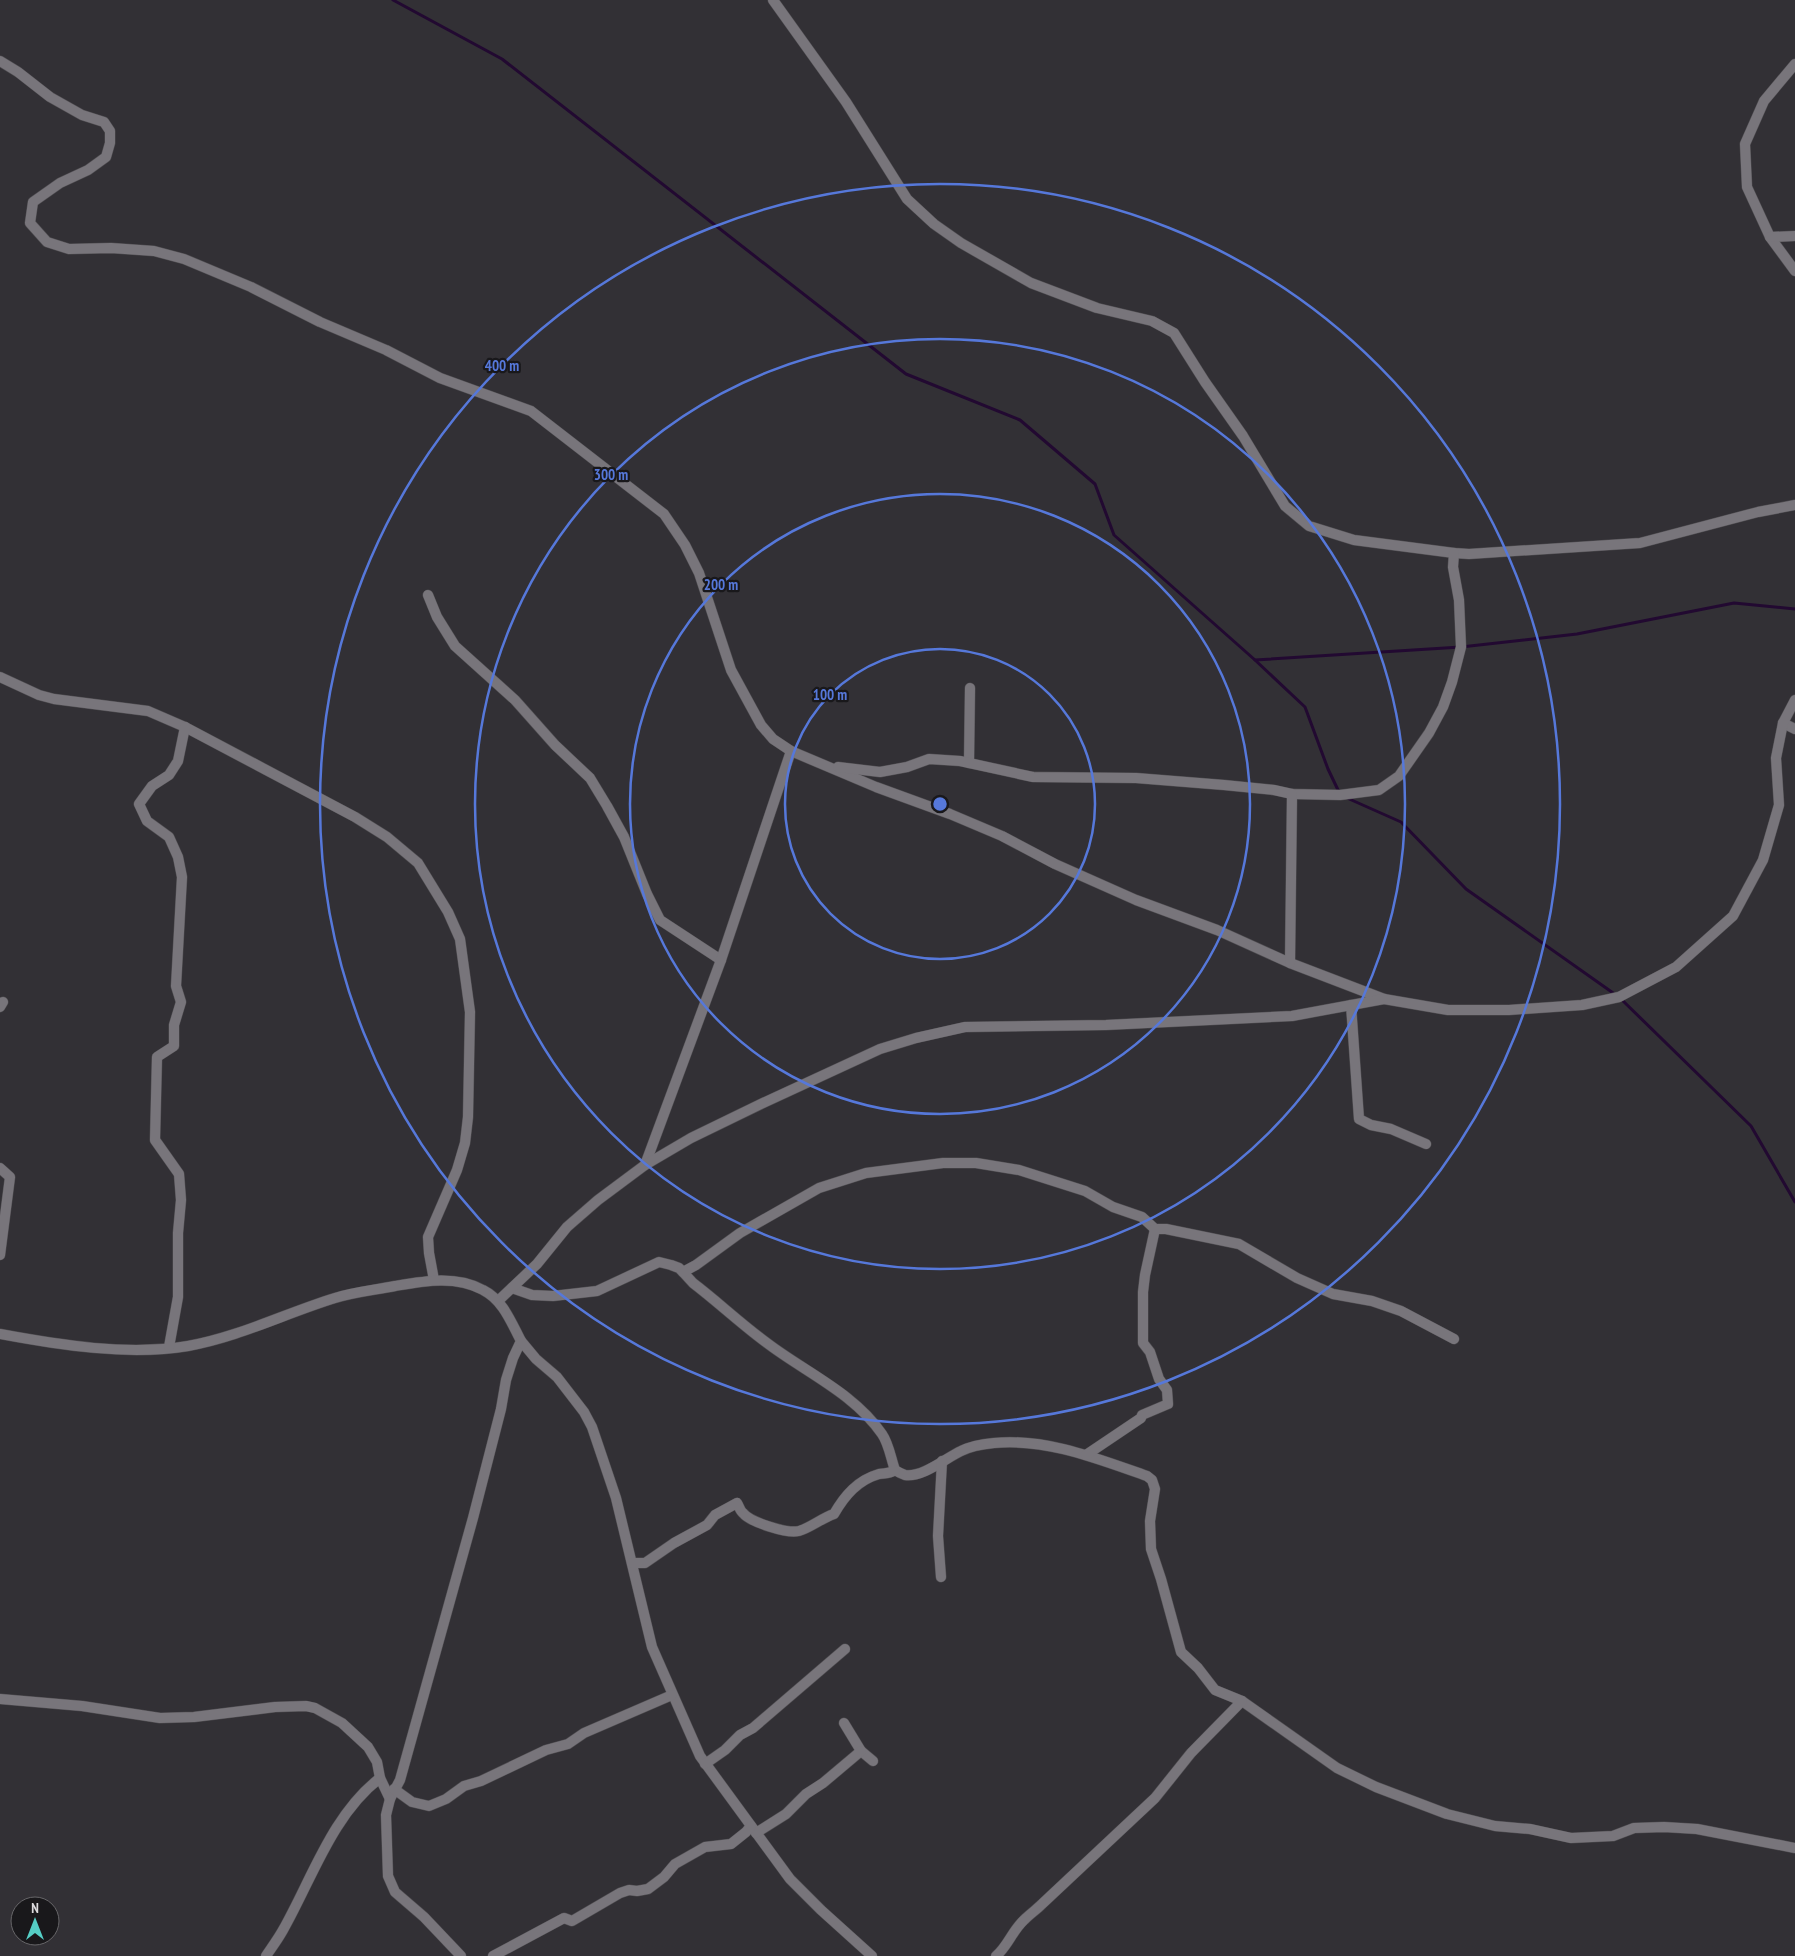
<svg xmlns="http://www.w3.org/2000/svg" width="1795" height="1956" viewBox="0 0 1795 1956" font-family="'PT Sans Narrow',sans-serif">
  <rect width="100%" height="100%" fill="#323035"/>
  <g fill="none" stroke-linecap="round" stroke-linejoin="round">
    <g stroke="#220931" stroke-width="3">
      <polyline points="393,0 502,59 906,374 1020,420 1095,484 1114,535 1255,660 1461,647 1577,634 1734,603 1795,609"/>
      <polyline points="1255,660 1305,707 1328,769 1339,792"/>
      <polyline points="1347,798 1401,822 1466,889 1616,995"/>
      <polyline points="1621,999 1751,1126 1795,1202"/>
    </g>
    <defs>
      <g id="street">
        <polyline points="773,0 846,102 907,199 934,224 961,243 1031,283 1097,308 1152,321 1174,333 1205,382 1243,436 1285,506 1309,526 1354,540 1454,553 1469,554 1640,543 1758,512 1795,505"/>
        <polyline points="0,61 18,72 50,97 82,115 104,122 110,131 110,143 106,157 88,170 60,183 33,202 30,223 47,242 69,249 111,248 154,251 184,259 251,287 320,322 386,350 440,378 531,411 664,514 685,545 699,573 731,670 761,725 773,739 791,751 876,787 950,814 1002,836 1055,864 1136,900 1217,930 1290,963 1384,999"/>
        <polyline points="1795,64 1764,101 1745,144 1747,187 1770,237 1795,271"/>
        <polyline points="1770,237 1795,236"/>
        <polyline points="428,595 437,617 455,646 515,700 555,745 590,778 607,806 624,837 647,894 660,920 721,960"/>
        <polyline points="0,677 39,695 54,699 148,711 185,727 355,817 387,837 418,863 448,912 460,939 470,1012 468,1117 465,1143 457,1170 428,1237 429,1253 434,1280"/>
        <polyline points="1783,723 1795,729"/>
        <polyline points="969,763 970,688"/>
        <polyline points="838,767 880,772 907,767 929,759 960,761 1033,777 1136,778 1224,785 1274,790 1292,794 1340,795 1379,790 1399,776 1429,733 1443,707 1452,682 1461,647 1459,600 1453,567 1454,553"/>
        <polyline points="1290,963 1292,794"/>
        <polyline points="1351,1005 1359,1119 1371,1125 1391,1129 1426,1144"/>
        <polyline points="0,1007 3,1002"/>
        <polyline points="645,1165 721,960 791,751"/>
        <polyline points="0,1168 10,1177 0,1255"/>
        <path d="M 683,1272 L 693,1283 C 718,1302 741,1324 767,1343 C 805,1372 854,1393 882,1434 C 889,1444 891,1459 895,1470 C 898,1472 902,1474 905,1475 C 922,1478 946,1458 961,1451 C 971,1446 983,1444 994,1443 C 1047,1438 1098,1459 1147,1476 L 1152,1480 L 1155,1489 L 1150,1521 L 1151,1549 L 1161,1579 L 1181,1652 L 1198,1668 L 1215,1690 L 1242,1701 L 1337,1768 L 1376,1787 L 1447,1814 L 1495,1826 L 1530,1829 L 1571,1838 L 1613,1836 L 1634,1828 L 1664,1827 L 1697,1829 L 1795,1848"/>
        <polyline points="512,1288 532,1295 553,1296 597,1291 659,1262 671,1265 679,1268 683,1272 696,1265 740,1233 819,1188 866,1173 943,1163 976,1163 1019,1170 1085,1191 1113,1207 1142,1217 1155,1229 1166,1229 1239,1244 1297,1278 1333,1294 1372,1301 1401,1311 1454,1339"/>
        <polyline points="498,1301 537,1264 567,1227 598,1200 645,1165 691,1138 763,1103 880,1049 916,1038 965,1027 1106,1025 1292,1016 1384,999 1448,1010 1509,1010 1582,1005 1619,997 1676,967 1733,916 1763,860 1779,805 1776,758 1783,723 1795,700"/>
        <path d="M 0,1334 C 59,1345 128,1356 188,1346 C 239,1337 286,1313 335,1298 C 354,1292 375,1290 395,1286 C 424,1281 456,1275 483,1290 C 503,1300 511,1322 521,1341 L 513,1358 L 506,1380 L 501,1409 L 473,1518 L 400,1780 L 390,1799 L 386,1815 L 388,1876 L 395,1892 L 424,1917 L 461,1956"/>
        <polyline points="521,1341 536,1359 557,1377 584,1412 592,1427 616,1498 652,1647 700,1756 790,1879 821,1910 872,1956"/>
        <polyline points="169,1347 178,1297 178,1233 181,1200 179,1174 155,1140 157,1057 174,1046 174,1025 181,1002 176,986 182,877 178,857 169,837 147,821 139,804 152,786 169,775 178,761 185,727"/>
        <polyline points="1086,1455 1141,1418 1142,1415 1168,1404 1167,1390 1159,1379 1150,1352 1143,1343 1143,1292 1145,1275 1155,1229"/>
        <path d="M 632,1563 L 645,1563 L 674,1543 L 707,1525 L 715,1515 L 737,1503 C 739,1506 740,1511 743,1513 C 750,1522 787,1534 799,1531 C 810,1528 822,1518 834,1514 C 845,1495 858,1480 879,1474 C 886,1473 889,1474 895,1470"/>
        <polyline points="941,1577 938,1536 942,1461"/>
        <polyline points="0,1699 82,1706 160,1718 194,1717 275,1707 306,1706 315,1708 342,1723 368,1747 377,1762 380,1778 390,1799"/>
        <polyline points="844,1723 861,1751 873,1761"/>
        <polyline points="705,1764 725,1750 740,1735 753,1728 845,1649"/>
        <polyline points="394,1789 412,1802 429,1806 446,1799 464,1786 481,1781 546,1750 568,1744 584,1733 672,1695"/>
        <polyline points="756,1833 786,1814 806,1794 823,1783 861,1751"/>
        <path d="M 266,1956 C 272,1947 278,1939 283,1930 C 312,1879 332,1815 380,1778"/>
        <polyline points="493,1956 564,1918 572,1921 620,1893 629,1890 637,1891 648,1889 664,1877 675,1864 705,1847 731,1844 746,1832 751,1826"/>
        <path d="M 996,1956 C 1008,1946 1012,1931 1024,1920 C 1030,1914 1036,1910 1042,1904 L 1155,1798 L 1191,1753 L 1242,1701"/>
      </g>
    </defs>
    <use href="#street" stroke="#504e52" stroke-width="11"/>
    <use href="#street" stroke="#78757b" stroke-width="10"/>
  </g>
  <g fill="none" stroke="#5678da" stroke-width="2.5">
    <circle cx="940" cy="804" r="155"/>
    <circle cx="940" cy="804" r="310"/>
    <circle cx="940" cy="804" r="465"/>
    <circle cx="940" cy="804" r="620"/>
  </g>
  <circle cx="940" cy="804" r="8" fill="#5678da" stroke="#19181b" stroke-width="2.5"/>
  <g font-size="15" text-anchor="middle" font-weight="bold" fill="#5678da" stroke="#19181b" stroke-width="4.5" stroke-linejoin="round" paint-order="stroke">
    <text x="502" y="371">400 m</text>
    <text x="611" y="480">300 m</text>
    <text x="721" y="590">200 m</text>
    <text x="830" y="700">100 m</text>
  </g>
  <g transform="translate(35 1921)"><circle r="24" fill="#19181b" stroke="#676669"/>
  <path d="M0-4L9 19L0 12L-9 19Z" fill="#55cec5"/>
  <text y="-8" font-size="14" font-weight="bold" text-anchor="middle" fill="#dcdadd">N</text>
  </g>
</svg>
